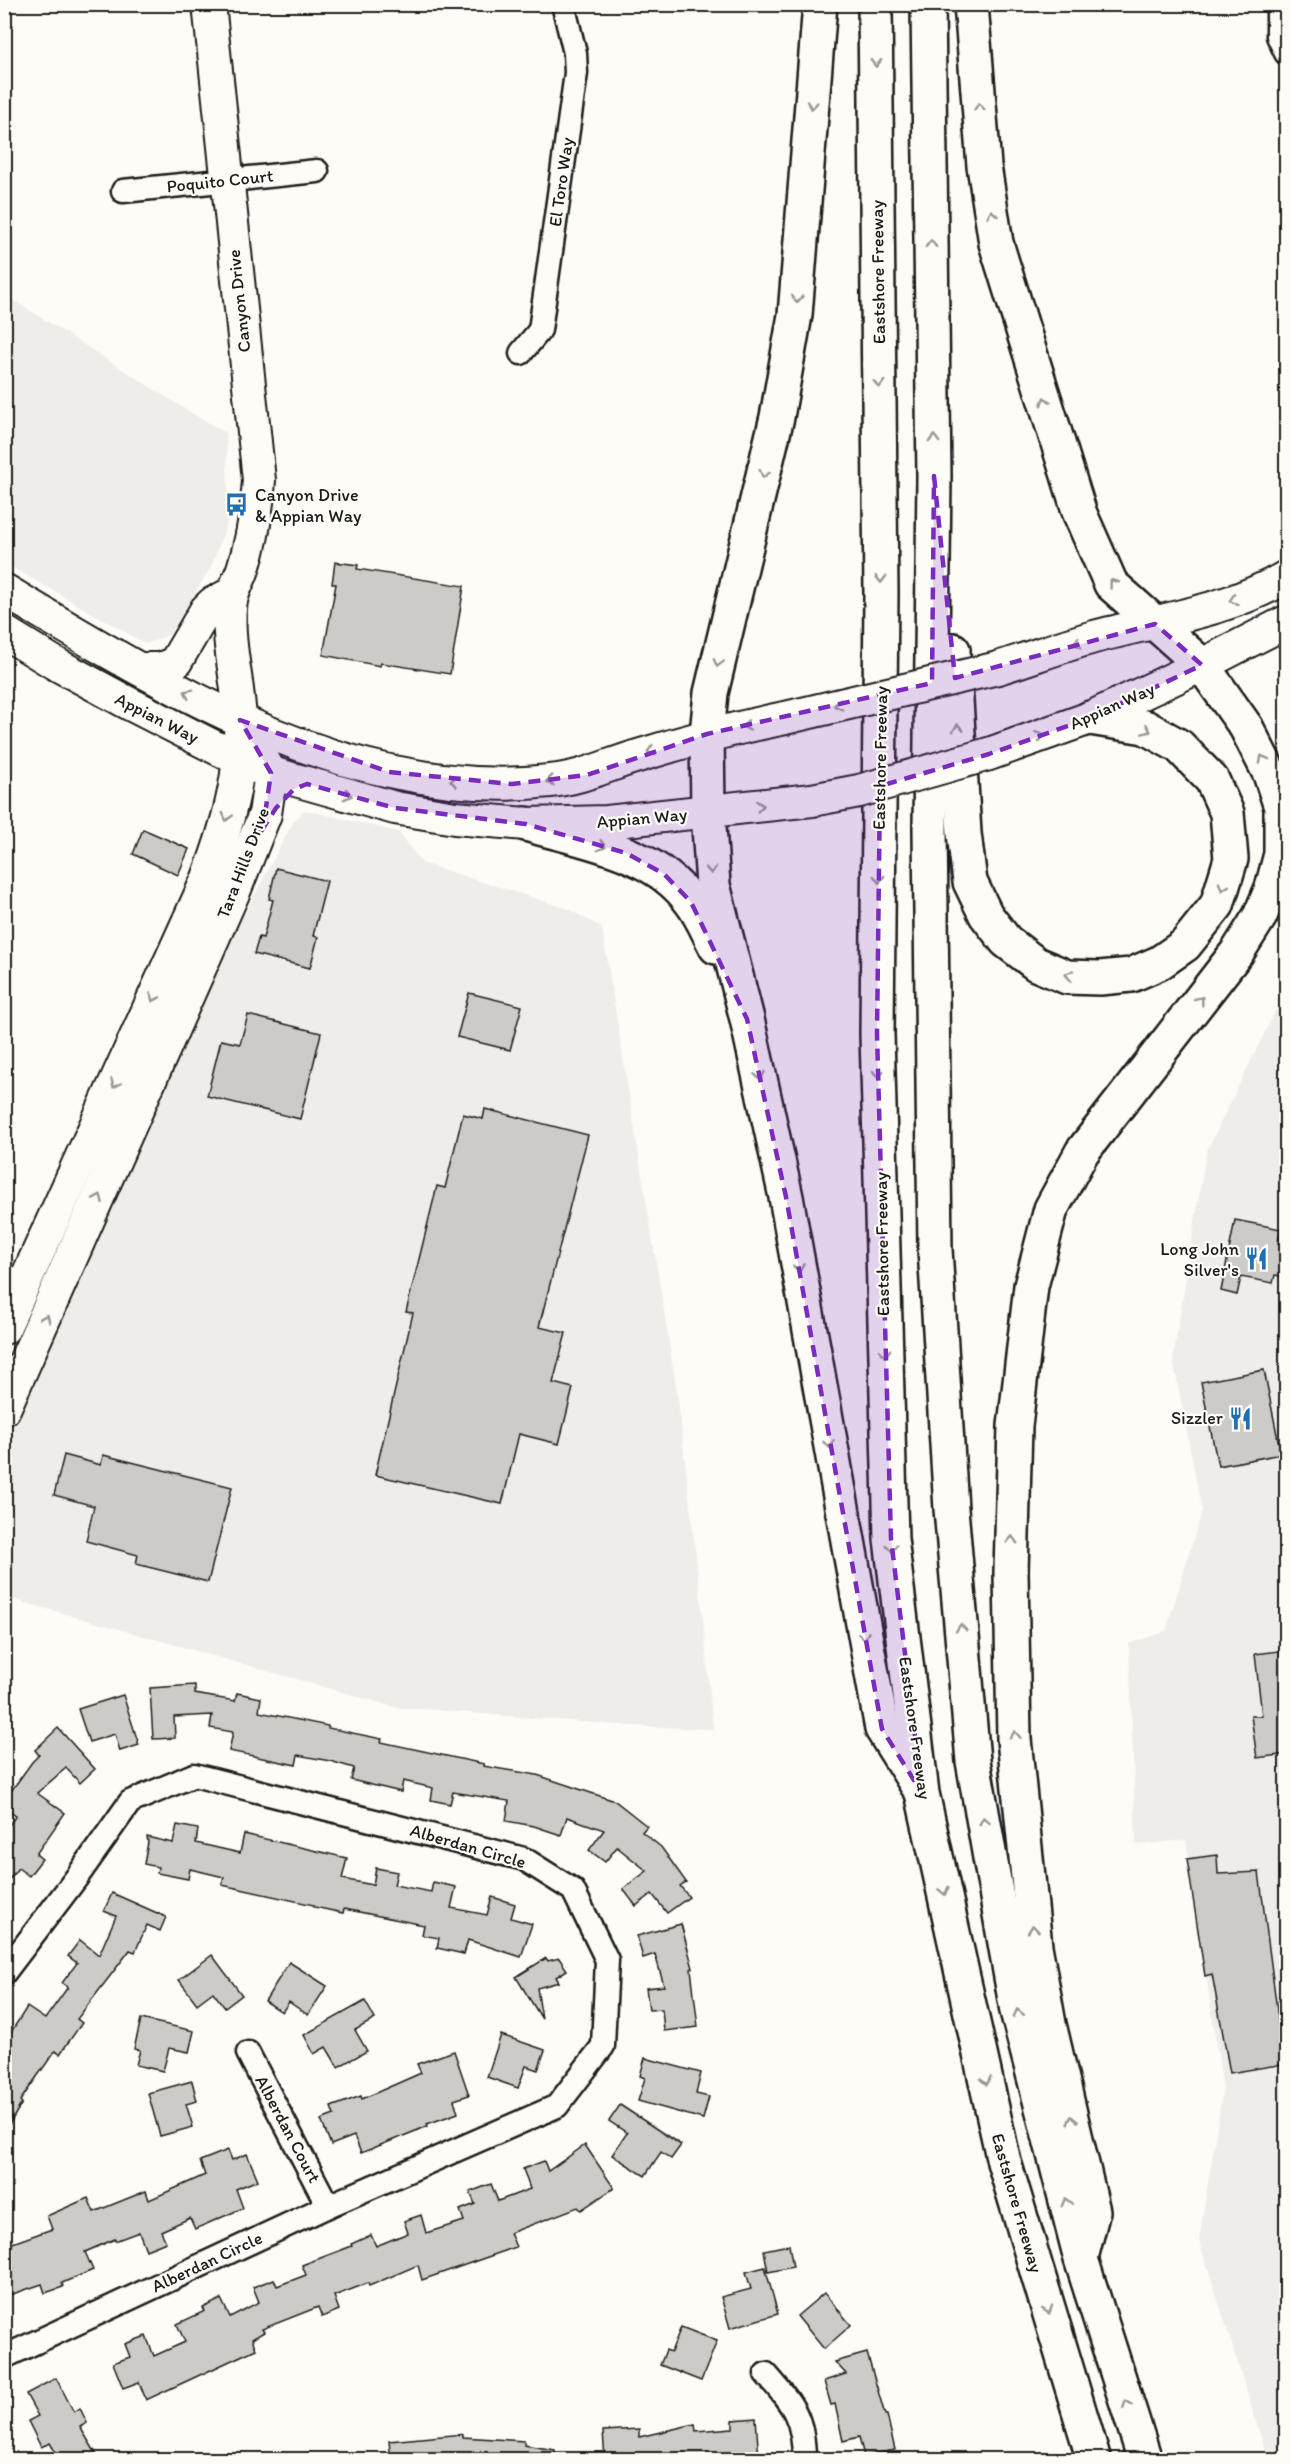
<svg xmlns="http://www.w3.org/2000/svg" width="1291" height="2464" viewBox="0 0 1291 2464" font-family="Itim,sans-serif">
  <rect width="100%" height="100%" fill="#fdfcf7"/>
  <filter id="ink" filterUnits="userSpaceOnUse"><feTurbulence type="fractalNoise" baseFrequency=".0167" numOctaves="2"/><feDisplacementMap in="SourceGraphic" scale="12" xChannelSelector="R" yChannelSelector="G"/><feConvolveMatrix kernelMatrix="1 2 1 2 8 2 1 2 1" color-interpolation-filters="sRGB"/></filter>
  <g filter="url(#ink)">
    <g fill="#eeede9">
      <polygon points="4,294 188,411 226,433 229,517 211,567 169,635 146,644 5,563"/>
      <polygon points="305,810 399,832 422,863 569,909 602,928 677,1392 703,1618 713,1729 633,1726 395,1707 5,1597 4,1439 77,1262 214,972 292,824"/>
      <polygon points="1286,989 1286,2459 1268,2459 1199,2240 1223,2089 1186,1840 1136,1845 1129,1644 1166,1631 1202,1511 1173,1359 1206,1153"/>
    </g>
    <g fill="#cccbc8" stroke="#1c1c1c" stroke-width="1.5">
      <polygon points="335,562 358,565 357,569 464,586 450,674 381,663 380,666 323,655 336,584 332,584"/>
      <polygon points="143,829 189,849 178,875 133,854"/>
      <polygon points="276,868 327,881 313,936 318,937 310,968 254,954 259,937 263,938 273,900 269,899"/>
      <polygon points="469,993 522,1006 510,1050 457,1037"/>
      <polygon points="248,1015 321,1033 300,1119 207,1096 221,1040 240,1044"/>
      <polygon points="485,1109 588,1135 539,1327 566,1333 553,1383 573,1388 559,1444 519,1434 502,1504 375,1475 413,1313 406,1312 437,1186 445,1188 463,1114 483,1119"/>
      <polygon points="1235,1220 1281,1229 1278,1243 1287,1244 1287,1277 1275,1275 1273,1283 1241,1277 1237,1295 1221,1291"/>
      <polygon points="1264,1370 1281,1454 1218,1466 1201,1382"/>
      <polygon points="64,1455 101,1465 103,1455 232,1487 208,1582 136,1564 138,1555 86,1541 94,1506 54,1495"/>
      <polygon points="1287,1650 1287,1754 1257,1758 1251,1716 1262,1716 1255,1654"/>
      <polygon points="195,1685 195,1694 235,1701 237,1693 261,1698 259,1712 328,1726 328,1728 382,1739 381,1742 484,1764 483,1766 537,1775 615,1801 647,1826 642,1832 661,1847 686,1882 680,1886 689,1897 667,1913 652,1894 636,1906 623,1889 647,1871 617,1847 605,1862 589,1850 604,1830 567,1817 561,1835 534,1826 506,1821 509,1801 453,1792 450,1804 431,1800 433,1788 403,1781 401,1792 351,1780 354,1768 330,1761 298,1755 296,1765 229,1751 233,1732 210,1728 212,1715 174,1717 175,1738 153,1739 150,1688"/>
      <polygon points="123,1695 139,1745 120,1751 115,1734 89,1742 78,1709"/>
      <polygon points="58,1728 95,1769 80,1783 66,1768 37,1793 65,1813 36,1854 42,1859 29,1876 18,1868 4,1886 4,1831 16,1816 4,1808 4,1801 32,1762 39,1755 35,1750"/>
      <polygon points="177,1825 198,1829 196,1843 240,1853 244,1834 347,1858 342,1879 373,1885 376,1868 397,1872 394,1885 431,1892 433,1882 456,1887 451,1908 487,1915 492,1897 515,1904 511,1918 532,1924 521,1957 468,1940 464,1954 437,1948 439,1938 422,1935 424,1925 344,1909 343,1913 314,1907 314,1905 222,1885 224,1877 190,1869 188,1879 157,1873 158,1867 144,1864 148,1842 147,1837 173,1843"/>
      <polygon points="1217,1855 1218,1874 1259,1872 1284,2064 1230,2073 1212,1974 1205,1976 1187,1859"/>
      <polygon points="112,1893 166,1917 160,1931 147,1925 135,1952 130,1950 77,2019 82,2023 60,2054 55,2051 20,2101 22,2103 4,2133 4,2064 11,2054 4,2049 4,2043 27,2007 45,2019 68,1987 62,1983 77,1963 68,1956 80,1940 99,1955 116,1916 104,1911"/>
      <polygon points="681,1924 693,1968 691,1969 698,2027 664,2031 662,2009 649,2010 646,1988 664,1986 655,1954 643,1958 637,1936"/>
      <polygon points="212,1955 242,1995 225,2008 213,1992 197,2004 179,1980"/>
      <polygon points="546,1958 548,1961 559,1958 567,1970 556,1977 559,1982 537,1988 542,2019 516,1977"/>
      <polygon points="289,1962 327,1986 308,2015 289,2002 282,2012 265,2001"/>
      <polygon points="365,2001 375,2019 355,2030 367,2051 338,2067 326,2047 314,2054 304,2035"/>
      <polygon points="141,2019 194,2031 189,2052 169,2048 163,2071 136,2065 140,2050 134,2049"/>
      <polygon points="501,2035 545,2050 538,2070 526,2066 518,2088 487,2077"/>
      <polygon points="454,2051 469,2095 454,2100 458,2113 427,2124 428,2126 361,2153 354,2136 331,2145 321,2120 334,2115 331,2107 361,2096 362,2099 421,2073 417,2064"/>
      <polygon points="645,2058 701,2073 696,2094 709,2097 703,2119 638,2101 645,2078 640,2076"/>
      <polygon points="192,2081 197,2101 186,2104 193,2127 160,2136 148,2093"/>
      <polygon points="620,2105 681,2145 671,2159 661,2152 645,2176 612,2155 627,2133 609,2121"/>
      <polygon points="585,2145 614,2188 581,2210 578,2207 510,2233 516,2247 422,2280 418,2265 369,2286 368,2283 334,2296 339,2310 322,2317 318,2307 262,2329 264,2332 252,2339 256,2349 146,2400 139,2382 123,2388 113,2363 130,2357 125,2344 146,2336 154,2356 185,2342 177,2324 205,2311 203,2308 221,2299 230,2317 259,2302 253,2287 274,2279 277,2286 306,2275 302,2265 352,2246 351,2244 371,2235 376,2246 408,2233 404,2221 421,2215 426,2233 464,2221 460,2210 475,2204 470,2192 491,2184 498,2201 530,2189 523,2169 544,2161 548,2171"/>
      <polygon points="228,2150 232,2160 247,2154 258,2180 236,2189 243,2208 195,2229 190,2218 161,2231 166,2242 146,2250 139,2232 115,2241 115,2239 85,2252 93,2270 62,2283 63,2287 45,2293 42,2284 4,2297 4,2246 52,2229 47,2216 88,2198 94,2212 146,2191 149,2200 205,2175 200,2161"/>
      <polygon points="789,2245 793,2267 768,2272 764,2250"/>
      <polygon points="765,2267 778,2314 730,2328 721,2297 751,2289 746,2272"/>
      <polygon points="824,2293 851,2325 824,2349 797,2316"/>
      <polygon points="681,2327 717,2341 701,2381 660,2365 666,2350 671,2352"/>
      <polygon points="867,2353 885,2415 887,2415 895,2450 864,2456 859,2437 843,2441 835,2404 831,2405 824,2381 846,2374 835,2362"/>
      <polygon points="56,2378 74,2412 80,2408 87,2423 80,2427 100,2460 60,2460 50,2443 41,2447 28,2421 38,2416 26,2394"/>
      <polygon points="756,2418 759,2460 605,2460 603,2431 639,2429 639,2437 695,2424 696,2431 733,2428 733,2420"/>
      <polygon points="463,2434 463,2437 524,2441 524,2445 555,2450 555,2460 391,2460 389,2441"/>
    </g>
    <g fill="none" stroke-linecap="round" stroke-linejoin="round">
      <defs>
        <g id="street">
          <polyline points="1278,4 1278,36 1286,53"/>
          <polyline points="123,191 317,171"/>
          <polyline points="521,353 540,330 576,73 575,53 563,4"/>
          <polyline points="4,1973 77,1877 130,1802 194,1775 524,1859 573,1890 607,1960 603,2046 557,2106 328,2206 4,2357"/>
          <polyline points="248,2053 328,2206"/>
          <path d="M 766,2374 C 792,2404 804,2417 804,2460"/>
        </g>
        <g id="secondary">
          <path d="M 4,590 C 168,688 351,803 550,781 C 583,778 610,764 641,755 C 689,740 736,728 785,718"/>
          <polyline points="4,632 56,664 130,704 240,760 271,773 395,808 455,818 526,824 607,822 812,800"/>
          <path d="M 998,668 C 1030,658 1062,646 1094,637 C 1158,620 1229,611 1286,577"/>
          <polyline points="140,669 160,669 175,663 206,610 212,604 231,594"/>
          <polyline points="989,754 1090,718 1202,665 1286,622"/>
          <path d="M 4,1328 L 208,878 C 227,828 242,776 240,722 C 239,684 227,646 230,608 C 231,591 238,584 243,569 C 253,539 257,511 259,480 L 209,4"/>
          <polyline points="4,1409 235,889 265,814 271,773 260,755"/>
        </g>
        <g id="highway">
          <polyline points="820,4 795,315 777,417 711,693 707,734 708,812 713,885 747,1019 786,1197 882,1729 917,1785"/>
          <polyline points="875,4 881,594 877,1034 891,1539 922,1793 1004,2162 1094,2460"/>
          <polyline points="928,4 934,476 930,829 935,1249 951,1509 973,1761 1017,2011 1081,2259 1145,2460"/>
          <polyline points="971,4 984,166 996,243 1080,514 1111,584 1202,665 1246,727 1270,774 1281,807 1281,854 1272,888 1260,916 1238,951 1082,1152 1051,1209 1031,1286 1015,1426 1011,1572 1014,1739 1035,1946 1049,2024 1093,2211 1082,2254"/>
          <polyline points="953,650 964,833 970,882 986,915 1006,941 1036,964 1067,977 1100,978 1131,975 1159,963 1185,945 1217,905 1231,859 1227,813 1212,780 1179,746 1145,727 1090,718"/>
          <path d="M 526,824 C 582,841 654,850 691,902 C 701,915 708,932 716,947"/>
        </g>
      </defs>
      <use href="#street" stroke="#1c1c1c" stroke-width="27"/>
      <use href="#secondary" stroke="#1c1c1c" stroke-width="36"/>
      <use href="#highway" stroke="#1c1c1c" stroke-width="38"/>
      <use href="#street" stroke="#fdfcf7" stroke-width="22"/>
      <use href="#secondary" stroke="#fdfcf7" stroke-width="32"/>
      <use href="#highway" stroke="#fdfcf7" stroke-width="33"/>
      <defs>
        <g id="secondary-bridge">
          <polyline points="785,718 998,668"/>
          <polyline points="812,800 859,791 989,754"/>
        </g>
      </defs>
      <use href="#secondary-bridge" stroke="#1c1c1c" stroke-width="36" stroke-linecap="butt"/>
      <use href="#secondary-bridge" stroke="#fdfcf7" stroke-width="32"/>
    </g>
    <defs><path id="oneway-chevron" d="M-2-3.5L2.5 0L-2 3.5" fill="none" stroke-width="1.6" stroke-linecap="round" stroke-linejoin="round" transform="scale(1.5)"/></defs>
    <g stroke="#989794">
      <use href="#oneway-chevron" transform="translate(876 63) rotate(89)"/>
      <use href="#oneway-chevron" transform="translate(812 105) rotate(95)"/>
      <use href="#oneway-chevron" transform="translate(979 107) rotate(-94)"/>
      <use href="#oneway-chevron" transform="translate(992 214) rotate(-99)"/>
      <use href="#oneway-chevron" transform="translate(931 244) rotate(-91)"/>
      <use href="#oneway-chevron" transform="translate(797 299) rotate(94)"/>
      <use href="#oneway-chevron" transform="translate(879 384) rotate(89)"/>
      <use href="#oneway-chevron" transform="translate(1045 401) rotate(-107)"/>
      <use href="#oneway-chevron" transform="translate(934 439) rotate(-91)"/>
      <use href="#oneway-chevron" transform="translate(764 474) rotate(104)"/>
      <use href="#oneway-chevron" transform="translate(881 579) rotate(89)"/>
      <use href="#oneway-chevron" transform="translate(1113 583) rotate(-127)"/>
      <use href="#oneway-chevron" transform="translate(1233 600) rotate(162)"/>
      <use href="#oneway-chevron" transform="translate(1077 643) rotate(163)"/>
      <use href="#oneway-chevron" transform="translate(718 663) rotate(104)"/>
      <use href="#oneway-chevron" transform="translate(188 693) rotate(-153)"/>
      <use href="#oneway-chevron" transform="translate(838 705) rotate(167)"/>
      <use href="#oneway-chevron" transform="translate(746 726) rotate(168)"/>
      <use href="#oneway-chevron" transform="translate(958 728) rotate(-93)"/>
      <use href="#oneway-chevron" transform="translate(1147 730) rotate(23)"/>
      <use href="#oneway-chevron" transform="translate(1040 736) rotate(-20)"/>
      <use href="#oneway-chevron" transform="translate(651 751) rotate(163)"/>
      <use href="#oneway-chevron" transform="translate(1263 759) rotate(-118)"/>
      <use href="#oneway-chevron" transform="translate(454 781) rotate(-172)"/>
      <use href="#oneway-chevron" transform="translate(550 781) rotate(173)"/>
      <use href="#oneway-chevron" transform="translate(348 795) rotate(15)"/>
      <use href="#oneway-chevron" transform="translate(760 806) rotate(-6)"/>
      <use href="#oneway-chevron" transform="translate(227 817) rotate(105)"/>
      <use href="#oneway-chevron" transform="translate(602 846) rotate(16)"/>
      <use href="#oneway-chevron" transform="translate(711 870) rotate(86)"/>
      <use href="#oneway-chevron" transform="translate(879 879) rotate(91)"/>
      <use href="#oneway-chevron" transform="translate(1223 887) rotate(107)"/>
      <use href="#oneway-chevron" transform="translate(1069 975) rotate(-169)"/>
      <use href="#oneway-chevron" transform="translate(154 998) rotate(114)"/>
      <use href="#oneway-chevron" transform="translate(1200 1000) rotate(-52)"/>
      <use href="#oneway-chevron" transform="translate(878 1074) rotate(89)"/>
      <use href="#oneway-chevron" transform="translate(760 1076) rotate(78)"/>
      <use href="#oneway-chevron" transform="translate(115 1084) rotate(114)"/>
      <use href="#oneway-chevron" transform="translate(99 1198) rotate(-66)"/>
      <use href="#oneway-chevron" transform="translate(799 1268) rotate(80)"/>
      <use href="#oneway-chevron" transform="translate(46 1318) rotate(-66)"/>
      <use href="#oneway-chevron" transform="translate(885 1353) rotate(88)"/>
      <use href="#oneway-chevron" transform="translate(829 1444) rotate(81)"/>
      <use href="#oneway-chevron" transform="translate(1012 1540) rotate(-88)"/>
      <use href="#oneway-chevron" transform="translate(892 1548) rotate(84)"/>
      <use href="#oneway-chevron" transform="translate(961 1628) rotate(-95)"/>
      <use href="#oneway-chevron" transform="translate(864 1636) rotate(80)"/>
      <use href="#oneway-chevron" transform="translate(1015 1735) rotate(-92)"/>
      <use href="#oneway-chevron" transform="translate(984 1821) rotate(-100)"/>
      <use href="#oneway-chevron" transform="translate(944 1891) rotate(78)"/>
      <use href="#oneway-chevron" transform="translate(1033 1929) rotate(-96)"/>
      <use href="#oneway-chevron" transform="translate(1018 2013) rotate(-103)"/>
      <use href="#oneway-chevron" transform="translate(986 2081) rotate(78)"/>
      <use href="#oneway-chevron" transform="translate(1072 2120) rotate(-103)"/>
      <use href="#oneway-chevron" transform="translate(1066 2202) rotate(-104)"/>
      <use href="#oneway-chevron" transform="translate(1048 2310) rotate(73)"/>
      <use href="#oneway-chevron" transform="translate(1127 2404) rotate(-109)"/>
    </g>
  </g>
  <path fill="#7b2cbf" fill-opacity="0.2" stroke="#7b2cbf" stroke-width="4.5" stroke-dasharray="12 8" stroke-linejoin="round" d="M 934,476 L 955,678 L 1155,624 L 1202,665 L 1090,718 L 989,754 L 880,786 L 877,1034 L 891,1539 L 922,1793 L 882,1729 L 786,1197 L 747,1019 L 691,902 L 664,874 L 626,853 L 526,824 L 395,808 L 307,784 L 294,789 L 276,808 L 253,844 L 265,814 L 271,773 L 240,720 L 389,772 L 512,784 L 587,775 L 707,734 L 932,683 Z"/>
  <defs>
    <symbol id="bus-bare" viewBox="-9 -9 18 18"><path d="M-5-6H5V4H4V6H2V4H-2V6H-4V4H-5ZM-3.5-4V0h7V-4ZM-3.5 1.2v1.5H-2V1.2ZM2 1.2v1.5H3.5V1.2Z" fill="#1f6fb2" stroke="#fdfcf7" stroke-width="2.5" paint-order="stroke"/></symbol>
    <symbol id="restaurant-bare" viewBox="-9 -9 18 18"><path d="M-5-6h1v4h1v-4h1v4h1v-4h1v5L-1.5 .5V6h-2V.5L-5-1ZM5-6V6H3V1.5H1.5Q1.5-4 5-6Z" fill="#1f6fb2" stroke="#fdfcf7" stroke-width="2.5" paint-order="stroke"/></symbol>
  </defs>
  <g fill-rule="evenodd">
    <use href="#bus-bare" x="220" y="488" width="33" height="33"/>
    <use href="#restaurant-bare" x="1240" y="1242" width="33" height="33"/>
    <use href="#restaurant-bare" x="1224" y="1402" width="33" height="33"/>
  </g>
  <g text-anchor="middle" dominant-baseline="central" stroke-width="4.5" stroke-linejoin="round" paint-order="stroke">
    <g font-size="18" fill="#1c1c1c" stroke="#fdfcf7">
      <text transform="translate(220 181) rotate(-6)">Poquito Court</text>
      <text transform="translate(561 182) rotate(-82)">El Toro Way</text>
      <text transform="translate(878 272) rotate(-91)">Eastshore Freeway</text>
      <text transform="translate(239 301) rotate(-96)">Canyon Drive</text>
      <text transform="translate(1112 706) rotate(-24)">Appian Way</text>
      <text transform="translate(157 718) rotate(27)">Appian Way</text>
      <text transform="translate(880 758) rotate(-89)">Eastshore Freeway</text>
      <text transform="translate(642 818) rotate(-5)">Appian Way</text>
      <text transform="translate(243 863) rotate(-69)">Tara Hills Drive</text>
      <text transform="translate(882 1244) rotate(-91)">Eastshore Freeway</text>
      <text transform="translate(915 1728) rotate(82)">Eastshore Freeway</text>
      <text transform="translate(468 1846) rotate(16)">Alberdan Circle</text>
      <text transform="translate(288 2129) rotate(62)">Alberdan Court</text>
      <text transform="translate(1017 2203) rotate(74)">Eastshore Freeway</text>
      <text transform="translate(207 2262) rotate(-25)">Alberdan Circle</text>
    </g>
    <g font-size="18" fill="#1c1c1c" stroke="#fdfcf7" text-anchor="end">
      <text x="255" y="495" text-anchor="start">Canyon Drive<tspan x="255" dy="21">&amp; Appian Way</tspan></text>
      <text x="1239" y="1249">Long John<tspan x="1239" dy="21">Silver's</tspan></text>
      <text x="1223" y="1418">Sizzler</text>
    </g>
  </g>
  <rect width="1291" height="2464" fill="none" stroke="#fdfcf7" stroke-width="24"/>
  <rect x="12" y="12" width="1267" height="2440" fill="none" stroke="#1c1c1c" stroke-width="2" filter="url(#ink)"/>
</svg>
